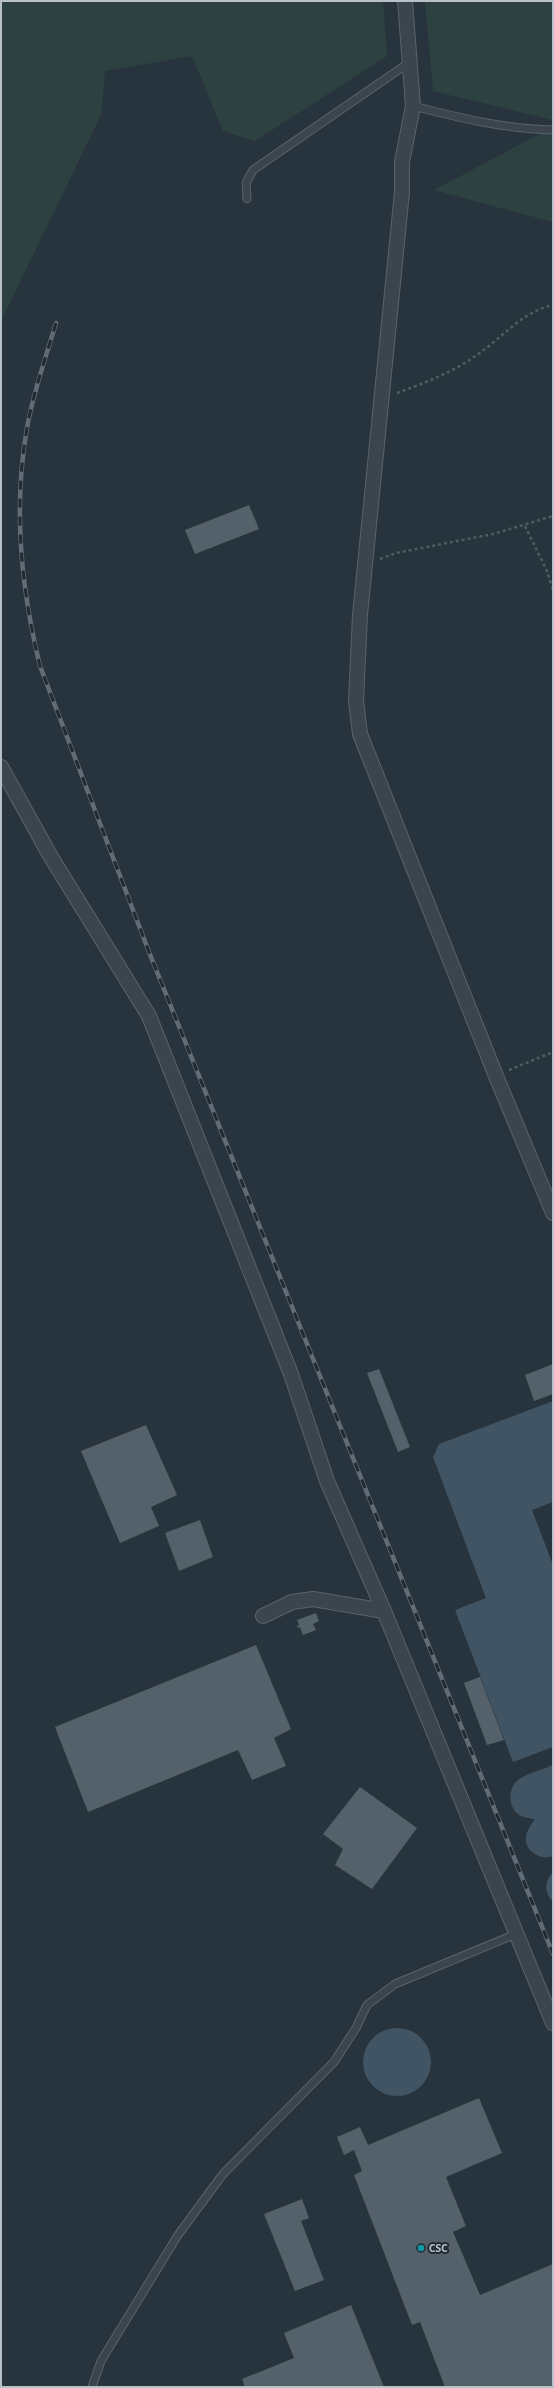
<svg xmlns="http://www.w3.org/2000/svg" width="554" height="2388" viewBox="0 0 554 2388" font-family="'Alegreya Sans',sans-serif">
  <rect width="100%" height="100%" fill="#28343d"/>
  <g fill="#2d4240">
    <polygon points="1,1 383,1 387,56 255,141 223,131 192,56 105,71 101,115 1,321"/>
    <polygon points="425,1 553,1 553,120 433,91"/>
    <polygon points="553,127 553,222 434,190"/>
  </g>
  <g fill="#405464">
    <polygon points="553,1401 553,1502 532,1510 553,1565 553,1747 513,1762 455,1610 486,1598 433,1457 439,1444"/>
    <path d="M 553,1765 L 553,1856 C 541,1861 524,1851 526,1837 C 527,1830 531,1825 535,1819 C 529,1818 522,1818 517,1813 C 508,1805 508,1788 518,1780 C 527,1773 542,1770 553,1765 Z"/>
    <path d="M 553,1872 L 553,1902 C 544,1893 544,1880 553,1872 Z"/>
    <circle cx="397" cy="2062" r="34"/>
  </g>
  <g fill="#54616a">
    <polygon points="249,505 259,529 195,554 185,530"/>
    <polygon points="553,1364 553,1394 534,1401 525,1375"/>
    <polygon points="379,1369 410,1447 398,1452 367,1373"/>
    <polygon points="146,1425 177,1495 151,1507 159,1526 120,1543 81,1451"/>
    <polygon points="200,1520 213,1557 179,1571 165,1533"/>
    <polygon points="316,1613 319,1621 313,1624 316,1630 303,1635 300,1627 298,1628 297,1626 299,1625 297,1620"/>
    <polygon points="256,1645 291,1729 274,1738 286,1766 252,1780 238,1750 88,1812 55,1727"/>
    <polygon points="480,1677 504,1740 487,1745 464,1683"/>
    <polygon points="360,1787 417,1828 372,1889 335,1865 343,1849 323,1834"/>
    <polygon points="479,2098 502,2153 446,2177 466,2226 453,2232 480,2295 553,2264 553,2387 445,2387 420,2322 412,2325 354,2175 362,2171 354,2150 344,2155 337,2137 360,2127 368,2145"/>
    <polygon points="302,2199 309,2218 301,2221 324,2280 295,2291 264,2214"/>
    <polygon points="351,2305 384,2387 245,2387 242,2379 294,2358 284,2333"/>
  </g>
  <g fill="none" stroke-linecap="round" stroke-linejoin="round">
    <defs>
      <g id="service">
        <path d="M 413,106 C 460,118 505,129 553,130"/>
        <polyline points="247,199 246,183 253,170 410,62"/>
        <polyline points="92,2387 101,2361 178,2235 223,2174 334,2062 356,2028 367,2005 395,1984 516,1934"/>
      </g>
      <g id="minor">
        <polyline points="405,1 413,106 402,162 402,192 360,615 356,701 360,734 496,1076 553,1213"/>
        <polyline points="1,767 51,857 149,1016 291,1374 327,1481 384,1611 553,2023"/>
        <polyline points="263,1616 292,1602 313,1599 384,1611"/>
      </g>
    </defs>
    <use href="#service" stroke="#5a636b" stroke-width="9"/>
    <use href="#minor" stroke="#5a636b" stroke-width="16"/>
    <g stroke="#4c5e5e" stroke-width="2.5" stroke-dasharray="3 3" stroke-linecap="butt">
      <path d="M 397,393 C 425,383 453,372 477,355 C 502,338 523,311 553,305"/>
      <polyline points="525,526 547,571 553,590"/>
      <polyline points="380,559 396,553 493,534 553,516"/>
      <polyline points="509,1070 553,1052"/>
    </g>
    <use href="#service" stroke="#3c454e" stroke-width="7"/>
    <use href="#minor" stroke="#3c454e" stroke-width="14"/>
    <defs>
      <path id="rail" d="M 56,323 C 46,357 33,393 27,428 C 13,507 21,589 40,666 L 149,952 L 553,1954"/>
    </defs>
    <use href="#rail" stroke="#606c76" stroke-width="4.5"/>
    <use href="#rail" stroke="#212a33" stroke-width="3" stroke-dasharray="9" stroke-linecap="butt"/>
  </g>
  <circle fill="#0f9aa8" stroke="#212a33" stroke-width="1.5" cx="421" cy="2248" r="4"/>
  <g text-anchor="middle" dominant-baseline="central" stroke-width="4" stroke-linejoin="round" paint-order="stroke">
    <g font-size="12" font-weight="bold" fill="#b8c0c8" stroke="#212a33" text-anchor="start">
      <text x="429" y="2248">CSC</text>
    </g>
  </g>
  <rect width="554" height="2388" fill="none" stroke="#b8c0c8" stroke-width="4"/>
</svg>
